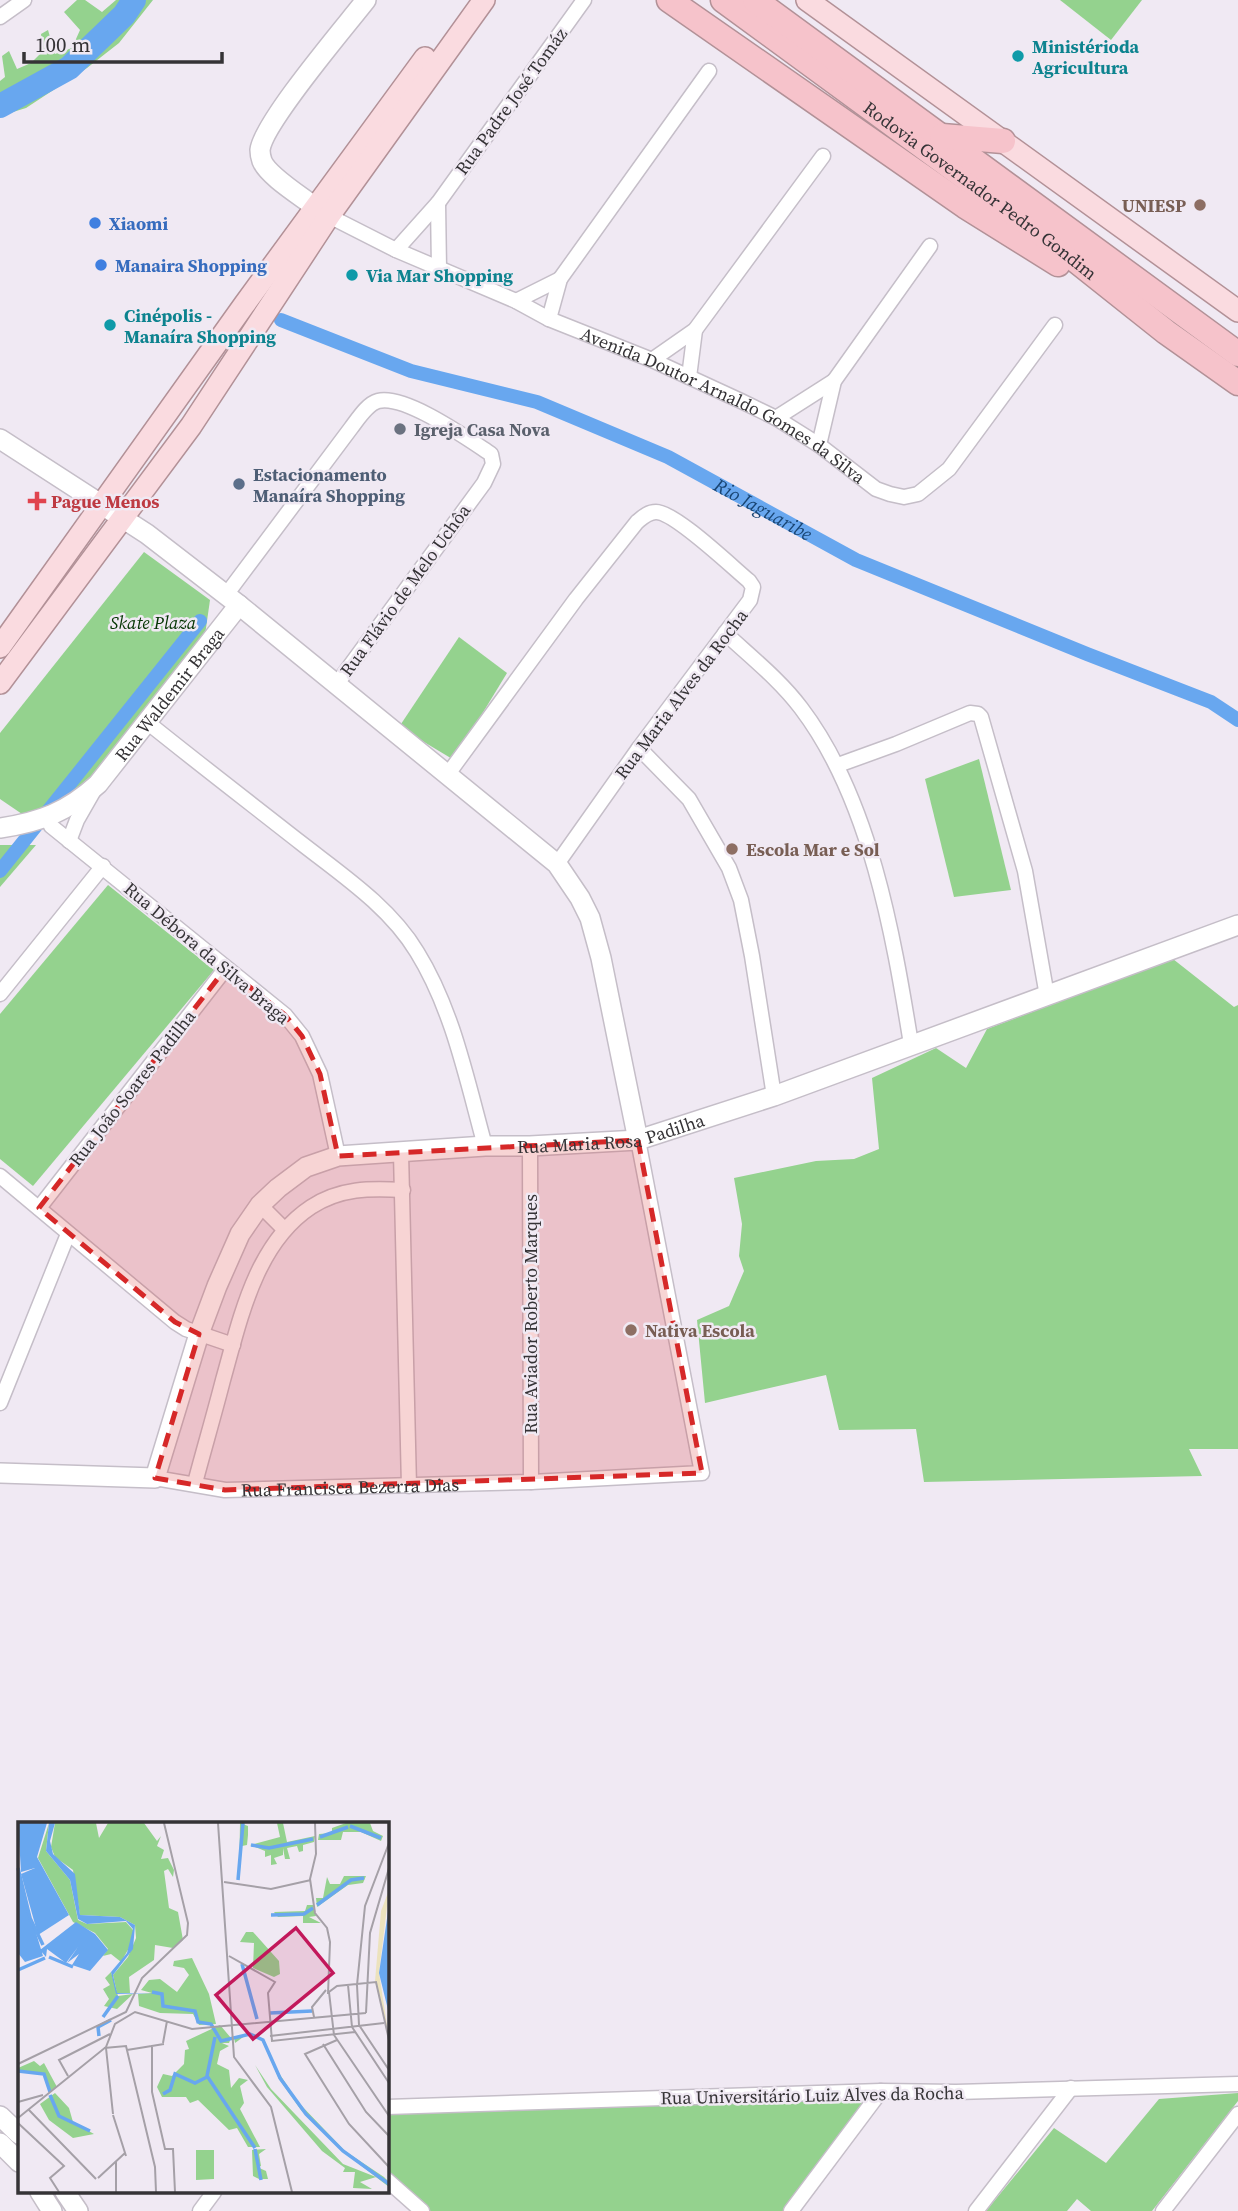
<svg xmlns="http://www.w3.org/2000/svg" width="1238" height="2211" viewBox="0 0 1238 2211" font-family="'Source Serif 4',serif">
  <rect width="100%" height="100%" fill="#f0e9f3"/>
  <g fill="#94d28e">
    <polygon points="77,0 85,0 102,12 116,0 153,0 119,43 87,68 26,108 0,116 0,81 5,77 2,56 9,51 17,69 31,63 43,51 41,34 48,30 55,54 72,48 80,30 64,12"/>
    <polygon points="1060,0 1142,0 1111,40"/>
    <polygon points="144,552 210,600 204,642 75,799 22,814 0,799 0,733"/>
    <polygon points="459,637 507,673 454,760 399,727"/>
    <polygon points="979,759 1011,890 954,897 925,779"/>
    <polygon points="0,845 36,845 0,887"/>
    <polygon points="108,885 214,970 33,1186 0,1159 0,1014"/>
    <polygon points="1173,959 1234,1007 1238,1005 1238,1449 1189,1449 1202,1476 924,1482 916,1429 839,1430 826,1375 705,1403 697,1320 729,1306 744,1271 739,1256 742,1224 734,1178 816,1161 854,1159 879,1149 872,1078 936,1048 966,1068 987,1029"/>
    <polygon points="1238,2093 1238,2101 1152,2211 1091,2211 1077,2199 1067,2211 986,2211 1054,2128 1106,2163 1159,2099"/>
    <polygon points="874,2094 783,2211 430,2211 387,2170 387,2110"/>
  </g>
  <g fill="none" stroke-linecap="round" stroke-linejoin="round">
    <g stroke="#68a7ef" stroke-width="14">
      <path id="s1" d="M 281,320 L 411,371 L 537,402 L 668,457 L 856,560 L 1087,654 L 1211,702 L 1238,720"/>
      <polyline points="0,871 200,621"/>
    </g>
    <polyline stroke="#68a7ef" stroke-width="24" points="0,106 69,68 124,15 134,0"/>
    <defs>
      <g id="street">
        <polyline points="0,17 24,0"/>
        <polyline points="438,203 439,269"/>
        <path id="s2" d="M 329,216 L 396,250 L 516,301 L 549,319 L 652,360 L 741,401 L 776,418 L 819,445 L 876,489 L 890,494 L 904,497 L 918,494 L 949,469 L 1055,325"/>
        <polyline points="396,250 438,203 584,0"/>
        <polyline points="516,301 560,279"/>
        <polyline points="549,319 560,279 709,71"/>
        <polyline points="652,360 695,330 823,156"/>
        <polyline points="689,377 695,330"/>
        <polyline points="776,418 834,381"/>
        <polyline points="819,445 834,381 930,246"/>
        <path d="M 226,595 L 351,428 C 358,419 367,404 378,401 C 405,394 468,439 491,454 L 493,464 L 484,483 L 336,685"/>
        <path d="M 725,633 C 751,657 780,680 801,708 C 870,799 893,933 911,1044"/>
        <path d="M 147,722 C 198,763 250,803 301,843 C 342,875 390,907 417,952 C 453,1010 467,1081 485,1146"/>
        <polyline points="639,748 689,799 729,868 741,900 752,956 774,1096"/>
        <polyline points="838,765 896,744 970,713 978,714 981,717 1025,871 1047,996"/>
        <path d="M 448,774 L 576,599 L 637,522 C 643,517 648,512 656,512 C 675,512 732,567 749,581 L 753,587 L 750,600 L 639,748 L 557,864"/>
        <polyline points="47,817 51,826 285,1015 302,1036 320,1074 338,1156"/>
        <polyline points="69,841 77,820 93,792"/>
        <polyline points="0,994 103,866"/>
        <polyline points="530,1146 531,1482"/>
        <polyline points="401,1153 409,1486"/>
        <polyline points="0,1176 175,1322 186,1329 233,1345"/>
        <polyline points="260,1205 284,1229"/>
        <polyline points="39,1208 226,968"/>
        <polyline points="0,1403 68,1234"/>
        <path id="s3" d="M 155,1478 L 225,1490 L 531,1482 L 702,1473 L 638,1140"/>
        <path d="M 195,1483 C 204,1449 214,1415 223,1380 C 240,1320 255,1244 311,1207 C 340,1188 370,1188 403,1190"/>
        <polyline points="387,2107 881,2091 956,2092 1238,2084"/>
        <polyline points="387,2180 422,2211"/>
        <polyline points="200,2211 214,2192"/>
        <polyline points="791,2211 881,2091"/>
        <polyline points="976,2211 1071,2088"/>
        <polyline points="1163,2211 1238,2114"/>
      </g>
      <g id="secondary">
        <path d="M 315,207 C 301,196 268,176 262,161 C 261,158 260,153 260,150 C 263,123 345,27 366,0"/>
        <polyline points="0,439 147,534 239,605 557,864 580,898 590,918 601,958 638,1140"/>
        <path id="s4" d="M 0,828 C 41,822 67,812 98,784 L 239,605"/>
        <path id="s5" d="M 0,1473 L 155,1478 L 199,1334 L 217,1286 L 240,1234 L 260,1205 L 278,1188 L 306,1167 L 338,1156 L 485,1146 L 530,1146 L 638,1140 L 774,1096 L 1238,925"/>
        <polyline points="0,2116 19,2134"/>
        <polyline points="0,2143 19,2162"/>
        <polyline points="40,2192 52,2211"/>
        <polyline points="65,2192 78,2211"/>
      </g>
      <g id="primary">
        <polyline points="807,0 1238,311"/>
        <polyline points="0,647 244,305 425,58"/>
        <polyline points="0,683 191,426 329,216 484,0"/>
      </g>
      <g id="highway">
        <polyline points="669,0 965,206 1058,264"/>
        <path id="s6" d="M 723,0 L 1049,239 L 1166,332 L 1238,383"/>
        <polyline points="755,0 1238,354"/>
        <polyline points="942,136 1003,141"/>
      </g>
    </defs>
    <use href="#street" stroke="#c5bec8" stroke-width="17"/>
    <use href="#secondary" stroke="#c5bec8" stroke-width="22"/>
    <use href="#primary" stroke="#b29197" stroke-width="24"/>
    <use href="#highway" stroke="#b29197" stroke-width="27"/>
    <use href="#street" stroke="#fff" stroke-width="14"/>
    <use href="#secondary" stroke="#fff" stroke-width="19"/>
    <use href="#primary" stroke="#fadbe0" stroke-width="21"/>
    <use href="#highway" stroke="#f6c3cb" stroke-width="24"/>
  </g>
  <path fill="#d62828" fill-opacity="0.2" stroke="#d62828" stroke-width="5" stroke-dasharray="14 9" stroke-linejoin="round" d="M 226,968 L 285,1015 L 302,1036 L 320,1074 L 338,1156 L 638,1140 L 702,1473 L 225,1490 L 155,1478 L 199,1334 L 175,1322 L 39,1208 Z"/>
  <g fill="#0f9aa8" stroke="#f0e9f3" stroke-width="2.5">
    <circle cx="1018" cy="56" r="7"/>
    <circle cx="352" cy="275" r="7"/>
    <circle cx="110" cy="325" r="7"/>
  </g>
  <g fill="#8d6e63" stroke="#f0e9f3" stroke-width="2.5">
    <circle cx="1200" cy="205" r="7"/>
    <circle cx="732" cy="849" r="7"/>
    <circle cx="631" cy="1330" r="7"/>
  </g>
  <g fill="#3f7fe0" stroke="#f0e9f3" stroke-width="2.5">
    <circle cx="95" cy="223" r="7"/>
    <circle cx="101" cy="265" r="7"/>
  </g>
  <circle fill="#6b7280" stroke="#f0e9f3" stroke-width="2.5" cx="400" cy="429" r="7"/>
  <circle fill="#5c6f8a" stroke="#f0e9f3" stroke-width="2.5" cx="239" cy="484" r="7"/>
  <path fill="#e0444e" stroke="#f0e9f3" stroke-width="2.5" d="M33.5 490.5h7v7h7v7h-7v7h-7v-7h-7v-7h7z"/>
  <g text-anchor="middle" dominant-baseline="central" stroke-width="5" stroke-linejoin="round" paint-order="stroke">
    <g font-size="18" font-weight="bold" fill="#0d838f" stroke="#f0e9f3" text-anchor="start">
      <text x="1032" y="46">Ministérioda<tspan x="1032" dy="21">Agricultura</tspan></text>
      <text x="366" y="275">Via Mar Shopping</text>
      <text x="124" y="315">Cinépolis -<tspan x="124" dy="21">Manaíra Shopping</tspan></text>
    </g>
    <g font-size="18" fill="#353336" stroke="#f0e9f3">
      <text transform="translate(511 101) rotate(-54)">Rua Padre José Tomáz</text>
      <text stroke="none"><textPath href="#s6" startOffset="320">Rodovia Governador Pedro Gondim</textPath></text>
      <text stroke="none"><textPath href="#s2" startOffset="438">Avenida Doutor Arnaldo Gomes da Silva</textPath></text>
      <text transform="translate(405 590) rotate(-54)">Rua Flávio de Melo Uchôa</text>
      <text stroke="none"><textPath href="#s4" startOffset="224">Rua Waldemir Braga</textPath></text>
      <text transform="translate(681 694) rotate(-53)">Rua Maria Alves da Rocha</text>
      <text transform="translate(207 953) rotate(40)">Rua Débora da Silva Braga</text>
      <text transform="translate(132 1088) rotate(-52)">Rua João Soares Padilha</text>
      <text stroke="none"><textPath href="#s5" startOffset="817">Rua Maria Rosa Padilha</textPath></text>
      <text transform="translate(530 1314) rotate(-90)">Rua Aviador Roberto Marques</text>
      <text stroke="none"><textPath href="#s3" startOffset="196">Rua Francisca Bezerra Dias</textPath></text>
      <text transform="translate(812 2095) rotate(-1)">Rua Universitário Luiz Alves da Rocha</text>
    </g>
    <g font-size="18" font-weight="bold" fill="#785e54" stroke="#f0e9f3" text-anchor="start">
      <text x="1186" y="205" text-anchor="end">UNIESP</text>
      <text x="746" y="849">Escola Mar e Sol</text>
      <text x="645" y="1330">Nativa Escola</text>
    </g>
    <g font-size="18" font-weight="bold" fill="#366cbe" stroke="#f0e9f3" text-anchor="start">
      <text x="109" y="223">Xiaomi</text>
      <text x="115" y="265">Manaira Shopping</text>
    </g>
    <g font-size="18" font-weight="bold" fill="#5b616d" stroke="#f0e9f3" text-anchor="start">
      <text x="414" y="429">Igreja Casa Nova</text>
    </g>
    <g font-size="18" font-weight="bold" fill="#4e5e75" stroke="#f0e9f3" text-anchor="start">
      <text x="253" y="474">Estacionamento<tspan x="253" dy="21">Manaíra Shopping</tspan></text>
    </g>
    <g font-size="18" font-weight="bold" fill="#be3a42" stroke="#f0e9f3" text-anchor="start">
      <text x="51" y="501">Pague Menos</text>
    </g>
    <g font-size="18" font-style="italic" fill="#033402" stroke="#f0e9f3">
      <text x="153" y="622">Skate Plaza</text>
    </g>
    <g font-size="19" font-style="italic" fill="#194573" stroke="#f0e9f3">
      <text stroke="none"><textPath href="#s1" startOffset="520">Rio Jaguaribe</textPath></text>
    </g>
  </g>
  <g transform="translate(18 1822)">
    <rect width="371" height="371" fill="#f0e9f3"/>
    <path d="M 31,1 L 28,29 L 52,58 L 60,98 L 69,102 L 108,100 L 115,108 L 115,119 L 103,140 L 93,132 L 85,134 L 90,127 L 77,111 L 55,100 L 20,36 ZM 37,1 L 78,1 L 81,16 L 90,1 L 126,1 L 139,19 L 143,14 L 139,24 L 146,28 L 143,37 L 150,36 L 156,48 L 155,55 L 150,47 L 146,49 L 151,86 L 160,90 L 165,118 L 155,126 L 137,123 L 136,138 L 111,155 L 112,171 L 99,171 L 95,153 L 110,135 L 118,116 L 117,103 L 102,95 L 62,93 L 55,48 L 37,35 L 33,25 ZM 222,1 L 230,4 L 230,13 L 229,23 L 224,24 L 221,59 ZM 259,1 L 265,1 L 269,20 L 297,14 L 296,20 L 285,23 L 285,29 L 281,30 L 279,24 L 269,26 L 272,37 L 267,37 L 265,26 L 265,33 L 256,36 L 259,42 L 253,43 L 253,33 L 247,35 L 247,29 L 232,23 L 262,15 ZM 328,1 L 352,1 L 355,9 L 365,14 L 363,19 L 343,10 L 325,10 L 323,18 L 300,18 L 301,12 L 314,11 L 314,6 ZM 326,54 L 348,54 L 345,61 L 330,63 L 299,85 L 298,76 L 305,76 L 309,55 L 312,62 L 322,62 ZM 289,83 L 295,83 L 298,94 L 291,95 L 303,101 L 285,101 L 285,94 L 260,95 L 256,90 L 287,89 ZM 228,110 L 235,110 L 261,139 L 262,152 L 256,155 L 235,146 L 236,121 L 222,120 ZM 174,136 L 191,172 L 198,202 L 181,203 L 175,192 L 142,191 L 121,184 L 120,172 L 134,171 L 123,168 L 131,158 L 142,157 L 159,170 L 171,153 L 166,146 L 155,144 L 156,139 ZM 93,150 L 100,174 L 115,172 L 99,187 L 86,184 L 91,177 L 85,167 L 92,163 L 87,156 ZM 202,203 L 213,216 L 211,221 L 204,221 L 211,224 L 202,229 L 199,242 L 211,248 L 213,266 L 221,256 L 230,258 L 222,264 L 226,281 L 222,287 L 242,325 L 230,325 L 219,306 L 211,308 L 180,278 L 172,281 L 168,275 L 144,275 L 139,265 L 145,252 L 154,254 L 166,242 L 167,228 L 171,227 L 168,219 ZM 233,212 L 239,213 L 247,220 L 255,242 L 280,280 L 327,329 L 366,355 L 371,360 L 371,365 L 328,332 L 283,288 L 261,257 L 244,218 L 228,213 L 217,221 L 216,215 ZM 16,239 L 22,244 L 26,241 L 39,265 L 32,269 L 25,251 L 0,251 L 0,246 ZM 237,243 L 253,267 L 325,342 L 358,355 L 342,360 L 354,367 L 335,366 L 337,350 L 325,350 L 327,346 L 304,329 L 249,265 ZM 37,271 L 51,286 L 55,300 L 76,312 L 55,316 L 31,298 L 22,282 ZM 248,327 L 241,332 L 243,344 L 239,345 L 248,349 L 250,357 L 241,357 L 235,354 L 234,328 ZM 178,328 L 196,328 L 196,357 L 178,358 Z" fill="#94d28e"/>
    <path d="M 371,68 L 361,151 L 371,216 L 357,159 L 363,89 Z" fill="#ece2bd"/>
    <path d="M 0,1 L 29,1 L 19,35 L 51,93 L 20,113 L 3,52 L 17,46 L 3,50 ZM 31,1 L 37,1 L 32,19 L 35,32 L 57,52 L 62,93 L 102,95 L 117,103 L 115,127 L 95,153 L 99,171 L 137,171 L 98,172 L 93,150 L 109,131 L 115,107 L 108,99 L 69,102 L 60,97 L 52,58 L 28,29 ZM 0,51 L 25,134 L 7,140 L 0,131 ZM 371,83 L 371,192 L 361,151 ZM 58,100 L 77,112 L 90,128 L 72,149 L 54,143 L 61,132 L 49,141 L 60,125 L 48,141 L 29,127 L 28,135 L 22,128 Z" fill="#68a7ef"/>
    <path fill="none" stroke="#68a7ef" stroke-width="3.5" d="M 332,4 L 363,16M 302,15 L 330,5M 233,23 L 251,26 L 295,17M 0,46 L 12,96 L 25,123M 220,58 L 225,1M 299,83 L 333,58 L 346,56M 253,93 L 286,92 L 295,86M 31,135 L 55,145M 224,142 L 239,197M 0,148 L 27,136M 134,170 L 144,172 L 145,184 L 177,189 L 180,200 L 193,202 L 203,219 L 232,212 L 245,218 L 262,256 L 288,292 L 325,329 L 371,362M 252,191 L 294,189M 85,195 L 100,174M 81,214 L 80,205 L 93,198M 197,215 L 189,254 L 237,326M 0,249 L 26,252 L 32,270M 145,272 L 152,268 L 157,252 L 177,261 L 189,255M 32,273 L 41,294 L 72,309M 237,327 L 243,358"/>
    <path fill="none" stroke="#a5a0a7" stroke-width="2" d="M 200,1 L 216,235 L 253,285 L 274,370M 297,1 L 298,32 L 292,57 L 297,91 L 309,106 L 312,120 L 310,172M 371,21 L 347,84 L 339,163 L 341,203 L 371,248M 206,60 L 253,67 L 293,58M 211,134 L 257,160 L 250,171 L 254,219 L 337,210M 330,163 L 334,205 L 371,261M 348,191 L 352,111 L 371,46M 296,195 L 294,185 L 308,168M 252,214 L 366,201M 319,218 L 287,232 L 331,302 L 371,345M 371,218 L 358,160 L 319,164 L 311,170 L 316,213 L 371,294M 145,221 L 149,199M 305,222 L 348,290 L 371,314M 134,223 L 134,270 L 147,327 L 155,327 L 157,370M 86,226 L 108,224 L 137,345 L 138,370M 88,226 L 95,292M 109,228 L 146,222M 0,242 L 108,190 L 124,156 L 169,113 L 170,101 L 146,1M 50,254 L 41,238 L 92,212M 0,280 L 25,273M 10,287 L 78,357M 95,293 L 108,334M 0,296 L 88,225 L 97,202 L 117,190 L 174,207 L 348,191M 0,301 L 46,344 L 32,356 L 41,370M 98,340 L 98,370M 80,356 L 107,331"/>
    <path fill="#c2185b" fill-opacity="0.15" stroke="#c2185b" stroke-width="3.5" d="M 278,106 L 315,151 L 235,217 L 198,173 Z"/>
    <rect width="371" height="371" fill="none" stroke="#353336" stroke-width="3.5"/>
  </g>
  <path d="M24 52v10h198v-10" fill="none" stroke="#353336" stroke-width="3.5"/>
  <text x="35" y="52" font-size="21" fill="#353336" stroke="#f0e9f3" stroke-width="5" paint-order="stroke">100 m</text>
</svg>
